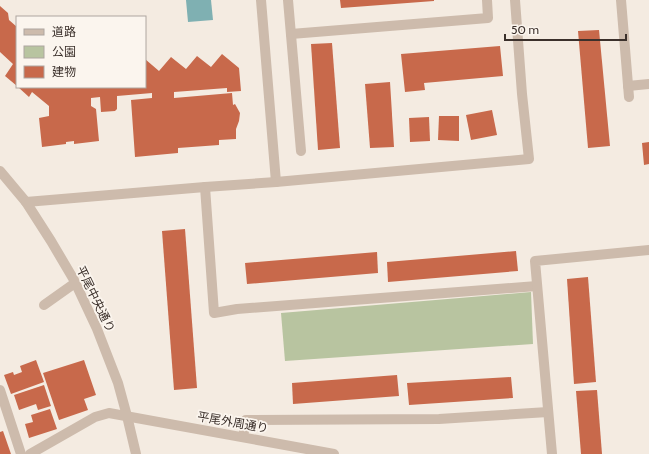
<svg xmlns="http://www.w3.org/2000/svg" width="649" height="454" viewBox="0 0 649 454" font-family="Cabin,'Noto Sans JP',sans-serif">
  <rect width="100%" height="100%" fill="#f4ebe1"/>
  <polygon fill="#b8c4a0" points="531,292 533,344 285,361 281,313"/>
  <polygon fill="#7fb0b2" points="186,0 211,0 213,20 188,22"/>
  <g fill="#c8694b">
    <polygon points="340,0 434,0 434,1 341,8"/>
    <polygon points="0,6 8,13 9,20 17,27 17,86 5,76 13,64 0,52"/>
    <polygon points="599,30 610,146 588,148 578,31"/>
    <polygon points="332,43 340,148 318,150 311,44"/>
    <polygon points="500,46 503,76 424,83 425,90 405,92 401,54"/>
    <polygon points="222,54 239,68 241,91 227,92 227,88 174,92 174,98 232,93 233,105 235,104 240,113 239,121 236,129 236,139 219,140 219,145 178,148 178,153 135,157 131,100 152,98 152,93 117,96 117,109 115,111 101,112 100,97 91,98 91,106 96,109 99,141 74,144 74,141 66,142 66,144 42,147 39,118 49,116 49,106 32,92 29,97 18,87 145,87 145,59 159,71 171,57 186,69 197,56 211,67"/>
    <polygon points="390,82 394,147 370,148 365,84"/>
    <polygon points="492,110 497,135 471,140 466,115"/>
    <polygon points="439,116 459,116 459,141 438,140"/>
    <polygon points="429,117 430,141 410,142 409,118"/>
    <polygon points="649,142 649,164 644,165 642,143"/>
    <polygon points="185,229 197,388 174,390 162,231"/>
    <polygon points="516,251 518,271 388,282 387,262"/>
    <polygon points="377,252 378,273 247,284 245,263"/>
    <polygon points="588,277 596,382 574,384 567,279"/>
    <polygon points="36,360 44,382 11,394 4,375 13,372 14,375 22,372 20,366"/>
    <polygon points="84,360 96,395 84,399 88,410 59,420 43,373"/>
    <polygon points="397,375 399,396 293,404 292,383"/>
    <polygon points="511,377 513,398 409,405 407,383"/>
    <polygon points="44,385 51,406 38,410 36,404 19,410 14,395"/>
    <polygon points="597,390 602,454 581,454 576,391"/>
    <polygon points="50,409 57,429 29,438 25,424 33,422 31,415"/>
    <polygon points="3,431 11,454 0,454 0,432"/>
  </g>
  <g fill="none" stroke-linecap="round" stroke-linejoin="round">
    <g stroke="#cdbbac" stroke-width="10">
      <polyline points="261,0 276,182"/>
      <polyline points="288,0 301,151"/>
      <polyline points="621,0 629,97"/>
      <polyline points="291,34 488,18 487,0"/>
      <polyline points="628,86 649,84"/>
      <polyline points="0,171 26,202 51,241 74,280 97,329 118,383 127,416 136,454"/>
      <polyline points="205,187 214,313 237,309 537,286"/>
      <polyline points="26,202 205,187 276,182 529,159 522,94 515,0"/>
      <polyline points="44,305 75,283"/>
      <polyline points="0,390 21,454"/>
      <polyline points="243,437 246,420 439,419 548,412"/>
      <polyline points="30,454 95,417 109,413 334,454"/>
      <polyline points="552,454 535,261 649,250"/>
    </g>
  </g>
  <g text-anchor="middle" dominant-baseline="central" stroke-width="3.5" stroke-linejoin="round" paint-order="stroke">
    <g font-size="12" fill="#3b302b" stroke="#fbf5ee">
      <text transform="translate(96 299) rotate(64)">平尾中央通り</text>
      <text transform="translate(233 422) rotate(10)">平尾外周通り</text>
    </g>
  </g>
  <rect x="16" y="16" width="130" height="72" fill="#fbf5ee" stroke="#aea6a0"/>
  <rect x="24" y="29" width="20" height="6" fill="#cdbbac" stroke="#aea6a0"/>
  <text x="52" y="36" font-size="12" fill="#3b302b">道路</text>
  <rect x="24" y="46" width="20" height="12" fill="#b8c4a0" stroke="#aea6a0"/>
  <text x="52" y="56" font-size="12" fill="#3b302b">公園</text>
  <rect x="24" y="66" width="20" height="12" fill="#c8694b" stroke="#aea6a0"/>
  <text x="52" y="76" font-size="12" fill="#3b302b">建物</text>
  <path d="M505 34v6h121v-6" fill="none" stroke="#3b302b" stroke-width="2"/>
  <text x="511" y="34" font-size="12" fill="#3b302b" stroke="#fbf5ee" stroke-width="3" paint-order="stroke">50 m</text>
</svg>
